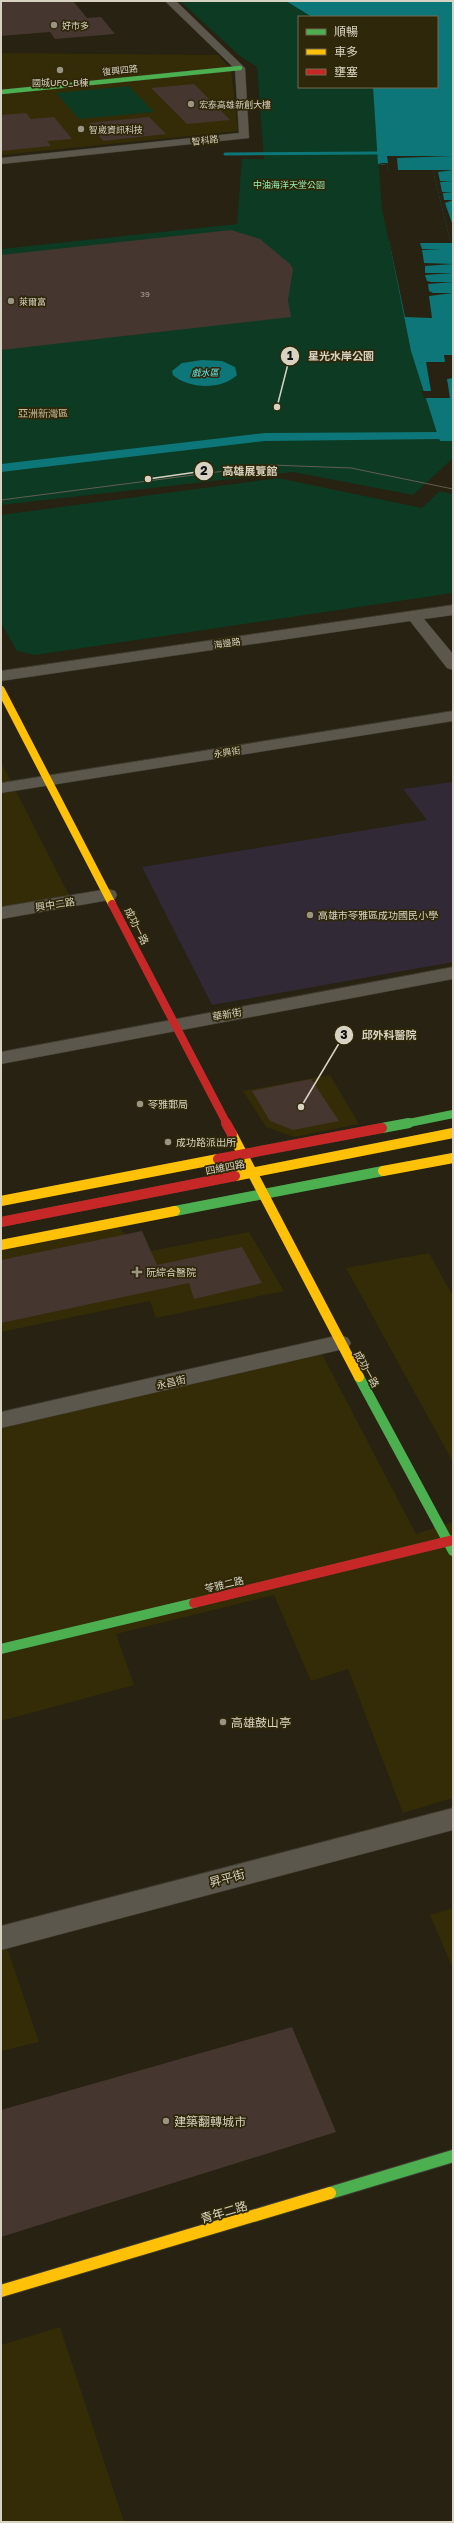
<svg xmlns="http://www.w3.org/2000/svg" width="454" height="2523" viewBox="0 0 454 2523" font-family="'Golos Text','Noto Sans TC',sans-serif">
  <rect width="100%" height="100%" fill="#272211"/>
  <g fill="#342c07">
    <polygon points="1,53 218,55 231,70 238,131 1,155"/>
    <polygon points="1,762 69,895 1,906"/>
    <polygon points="330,1075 359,1124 294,1137 266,1127 243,1091"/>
    <polygon points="116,1223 140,1253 249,1232 284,1291 156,1318 150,1301 1,1332 1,1249"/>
    <polygon points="429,1253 453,1296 453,1462 346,1268"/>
    <polygon points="322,1354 416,1534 453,1522 453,1798 403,1813 348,1669 311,1681 274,1595 116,1634 134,1685 1,1721 1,1428"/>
    <polygon points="453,1908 453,1969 430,1915"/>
    <polygon points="1,1930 39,2042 1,2051"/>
    <polygon points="60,2327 124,2522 1,2522 1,2345"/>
  </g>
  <polygon fill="#312a36" points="453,782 453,962 212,1005 142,867 427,820 403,789"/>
  <g fill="#0d3a22">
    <polygon points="180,1 286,1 312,17 299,17 299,87 373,87 382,209 406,322 440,441 453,441 453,458 413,495 293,472 1,505 1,249 237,224 242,159 264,159 257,67 240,56"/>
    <polygon points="129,86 154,112 79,119 56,93"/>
    <polygon points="278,478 422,508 440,491 453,494 453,593 35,655 17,651 1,623 1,515"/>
  </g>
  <g fill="#0d7678">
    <polygon points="286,1 453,1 453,441 440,441 438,436 411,351 389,240 450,240 433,171 389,171 387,165 378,164 373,87 437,87 437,17 312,17"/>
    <path d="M 202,360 L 222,361 L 235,367 L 237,375 C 222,390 188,389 173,375 L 172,371 L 182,363 Z"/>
  </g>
  <g fill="#272211">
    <polygon points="387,156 453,156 397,158 398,170 453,170 438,172 440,181 453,181 440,182 442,192 453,192 443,193 444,200 453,200 445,203 453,226 453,243 420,243 422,249 441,250 422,250 423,256 442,255 423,256 424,263 453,264 425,266 425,273 453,273 425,275 427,281 431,282 453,282 428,284 429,291 433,293 453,293 429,296 432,318 405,317 389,240 450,240 433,171 389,171 387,165 378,163 388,163"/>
    <polygon points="444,355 453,355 453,378 447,379 450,398 424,398 421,391 431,391 426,362 445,362"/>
  </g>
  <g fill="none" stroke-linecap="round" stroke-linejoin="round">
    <polyline stroke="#0d7678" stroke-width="3" points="225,154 377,153"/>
    <polygon fill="#0d7678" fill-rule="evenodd" points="438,432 445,436 443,439 265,441 1,472 1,464 265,433"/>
  </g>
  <g fill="#45362f">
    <polygon points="1,1 73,1 87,18 101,17 115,34 55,39 50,32 1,36"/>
    <polygon points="194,84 230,120 187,124 151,88"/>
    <polygon points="26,113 31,119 54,117 72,139 47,141 51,146 1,151 1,115"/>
    <polygon points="149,117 166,134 103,141 88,123"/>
    <polygon points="231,230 260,239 290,264 293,269 288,300 291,317 1,350 1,255"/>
    <polygon points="311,1079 339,1121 293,1130 270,1121 252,1091"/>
    <polygon points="142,1231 157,1265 242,1247 262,1283 194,1299 189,1283 1,1323 1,1260"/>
    <polygon points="292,2027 336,2132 1,2237 1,2110"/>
  </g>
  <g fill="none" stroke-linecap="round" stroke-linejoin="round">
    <defs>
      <g id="street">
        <polygon points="165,1 176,1 245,68 249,138 1,164 1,158 239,133 235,69"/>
        <polygon points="453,605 453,615 424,619 453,654 453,670 447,668 410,621 1,681 1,671"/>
        <polygon points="453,711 453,721 1,793 1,783"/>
        <polygon points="108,889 115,891 117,895 115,899 1,919 1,907"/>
        <polygon points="453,967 453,979 1,1064 1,1052"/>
        <polygon points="340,1335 348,1338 351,1343 348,1348 1,1428 1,1412"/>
        <polygon points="453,1808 453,1830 1,1950 1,1926"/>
      </g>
      <polyline id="fast-far3" points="1,92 240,68"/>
      <polyline id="fast-far2" points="404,1124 453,1114"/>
      <g id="fast-far1">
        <polyline points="382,1128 409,1123"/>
        <polyline points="175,1211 383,1171"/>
        <polyline points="359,1377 453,1551"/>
        <polyline points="1,1649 194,1603"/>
      </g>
      <polyline id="fast" points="330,2193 453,2156"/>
      <polyline id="slow-far2" points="1,690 112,904"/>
      <g id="slow-far1">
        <polyline points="232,1134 359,1377"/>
        <polyline points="383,1171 453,1158"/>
        <polyline points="235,1176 453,1133"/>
        <polyline points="1,1201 218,1159"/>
        <polyline points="1,1245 175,1211"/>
      </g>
      <polyline id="slow" points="1,2291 330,2193"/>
      <polyline id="jam-far1" points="112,904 227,1124"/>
      <g id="jam">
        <polyline points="226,1123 232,1134"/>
        <polyline points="218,1159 382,1128"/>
        <polyline points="1,1222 235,1176"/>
        <polyline points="194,1603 453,1540"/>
      </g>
    </defs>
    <use href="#street" stroke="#403c30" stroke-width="1"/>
    <use href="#fast-far3" stroke="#403c30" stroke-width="5"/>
    <use href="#fast-far2" stroke="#403c30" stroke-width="8"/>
    <use href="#fast-far1" stroke="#403c30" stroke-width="10"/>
    <use href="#fast" stroke="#403c30" stroke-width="14"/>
    <use href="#slow-far2" stroke="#403c30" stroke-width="8"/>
    <use href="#slow-far1" stroke="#403c30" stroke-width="10"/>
    <use href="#slow" stroke="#403c30" stroke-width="14"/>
    <use href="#jam-far1" stroke="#403c30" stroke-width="8"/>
    <use href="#jam" stroke="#403c30" stroke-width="10"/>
    <use href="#street" fill="#5b574c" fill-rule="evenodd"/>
    <use href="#fast-far3" stroke="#4caf50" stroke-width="4.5"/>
    <use href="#fast-far2" stroke="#4caf50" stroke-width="8"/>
    <use href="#fast-far1" stroke="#4caf50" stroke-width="10"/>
    <use href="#fast" stroke="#4caf50" stroke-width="12"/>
    <use href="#slow-far2" stroke="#ffc107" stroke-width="8"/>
    <use href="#slow-far1" stroke="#ffc107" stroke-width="10"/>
    <use href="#slow" stroke="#ffc107" stroke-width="12"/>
    <use href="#jam-far1" stroke="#c62828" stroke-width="8"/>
    <use href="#jam" stroke="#c62828" stroke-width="10"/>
    <polyline stroke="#625e53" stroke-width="1" points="1,500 271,465 351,468 453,489"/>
  </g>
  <g fill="#999483" stroke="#2f2709" stroke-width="1.5">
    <circle cx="54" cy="25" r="4"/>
    <circle cx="60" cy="70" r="4"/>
    <circle cx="191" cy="104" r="4"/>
    <circle cx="81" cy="129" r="4"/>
    <circle cx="11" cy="301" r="4"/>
    <circle cx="310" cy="915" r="4"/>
    <circle cx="140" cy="1104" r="4"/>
    <circle cx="168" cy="1142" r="4"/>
    <path d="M135 1266h4v4h4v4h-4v4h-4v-4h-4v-4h4z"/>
    <circle cx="223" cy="1722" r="4"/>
    <circle cx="166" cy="2121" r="4"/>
  </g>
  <g text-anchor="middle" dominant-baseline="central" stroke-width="3.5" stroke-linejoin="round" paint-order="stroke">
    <g font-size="8" fill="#b2ab9c">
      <text x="145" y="294">39</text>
    </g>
    <g font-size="9" fill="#d7d2c1" stroke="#2f2709" text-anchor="start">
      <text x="62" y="25">好市多</text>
      <text x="60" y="82" text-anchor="middle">國城UFO_B棟</text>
      <text x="199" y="104">宏泰高雄新創大樓</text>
      <text x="89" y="129">智崴資訊科技</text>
      <text x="19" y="301">萊爾富</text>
    </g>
    <g font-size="9" fill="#d7d2c1" stroke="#2f2709">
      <text transform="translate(120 70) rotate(-6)">復興四路</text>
      <text transform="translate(205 140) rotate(-6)">智科路</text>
      <text transform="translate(227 643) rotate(-8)">海邊路</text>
      <text transform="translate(227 752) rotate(-9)">永興街</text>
    </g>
    <g font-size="9" fill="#8feeb7" stroke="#2f2709">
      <text x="289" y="184">中油海洋天堂公園</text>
    </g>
    <g font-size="9" font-style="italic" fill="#62edf3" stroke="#2f2709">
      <text x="205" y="372">戲水區</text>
    </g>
    <g font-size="10" fill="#c8bf9d" stroke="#2f2709">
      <text x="43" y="413">亞洲新灣區</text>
    </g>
    <g font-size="10" fill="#d7d2c1" stroke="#2f2709">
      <text transform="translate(55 904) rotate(-9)">興中二路</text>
      <text transform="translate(137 926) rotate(63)">成功一路</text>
      <text transform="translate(227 1014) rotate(-10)">華新街</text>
      <text transform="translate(225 1167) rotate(-11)">四維四路</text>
      <text transform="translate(367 1369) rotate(61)">成功一路</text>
      <text transform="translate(171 1382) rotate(-13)">永昌街</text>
      <text transform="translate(224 1584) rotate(-13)">苓雅二路</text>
    </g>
    <g font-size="10" fill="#d7d2c1" stroke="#2f2709" text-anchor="start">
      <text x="318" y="915">高雄市苓雅區成功國民小學</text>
      <text x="148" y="1104">苓雅郵局</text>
      <text x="176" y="1142">成功路派出所</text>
      <text x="146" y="1272">阮綜合醫院</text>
    </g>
    <g font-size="12" fill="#d7d2c1" stroke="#2f2709" text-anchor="start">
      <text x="231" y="1722">高雄鼓山亭</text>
      <text x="174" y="2121">建築翻轉城市</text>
    </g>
    <g font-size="12" fill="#d7d2c1" stroke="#2f2709">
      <text transform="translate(227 1878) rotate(-15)">昇平街</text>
      <text transform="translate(224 2212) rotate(-17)">青年二路</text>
    </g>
  </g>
  <path fill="none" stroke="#d7d2c1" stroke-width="1.5" d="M277 407L290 356M148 479L204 471M301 1107L344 1035"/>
  <g fill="#d7d2c1" stroke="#2f2709" stroke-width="1.5">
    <circle cx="277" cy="407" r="4"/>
    <circle cx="148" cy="479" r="4"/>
    <circle cx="301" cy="1107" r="4"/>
    <circle cx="290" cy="356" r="10"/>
    <circle cx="204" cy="471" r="10"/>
    <circle cx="344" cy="1035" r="10"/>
  </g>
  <g font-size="12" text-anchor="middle" font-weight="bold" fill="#111">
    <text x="290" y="360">1</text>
    <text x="204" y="475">2</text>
    <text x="344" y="1039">3</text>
  </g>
  <g font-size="11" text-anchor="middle" font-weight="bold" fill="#d7d2c1" stroke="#2f2709" stroke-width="3.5" stroke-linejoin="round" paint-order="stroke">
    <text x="341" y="360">星光水岸公園</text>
    <text x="250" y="475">高雄展覽館</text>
    <text x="389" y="1039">邱外科醫院</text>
  </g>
  <rect width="454" height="2523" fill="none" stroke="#d7d2c1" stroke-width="4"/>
  <rect x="298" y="16" width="140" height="72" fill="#2f2709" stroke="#726b53"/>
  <rect x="306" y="29" width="20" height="6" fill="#4caf50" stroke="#726b53"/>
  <text x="334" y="36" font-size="12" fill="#d7d2c1">順暢</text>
  <rect x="306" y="49" width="20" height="6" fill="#ffc107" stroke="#726b53"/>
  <text x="334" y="56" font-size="12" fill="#d7d2c1">車多</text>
  <rect x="306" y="69" width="20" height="6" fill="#c62828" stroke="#726b53"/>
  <text x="334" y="76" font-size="12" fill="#d7d2c1">壅塞</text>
</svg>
